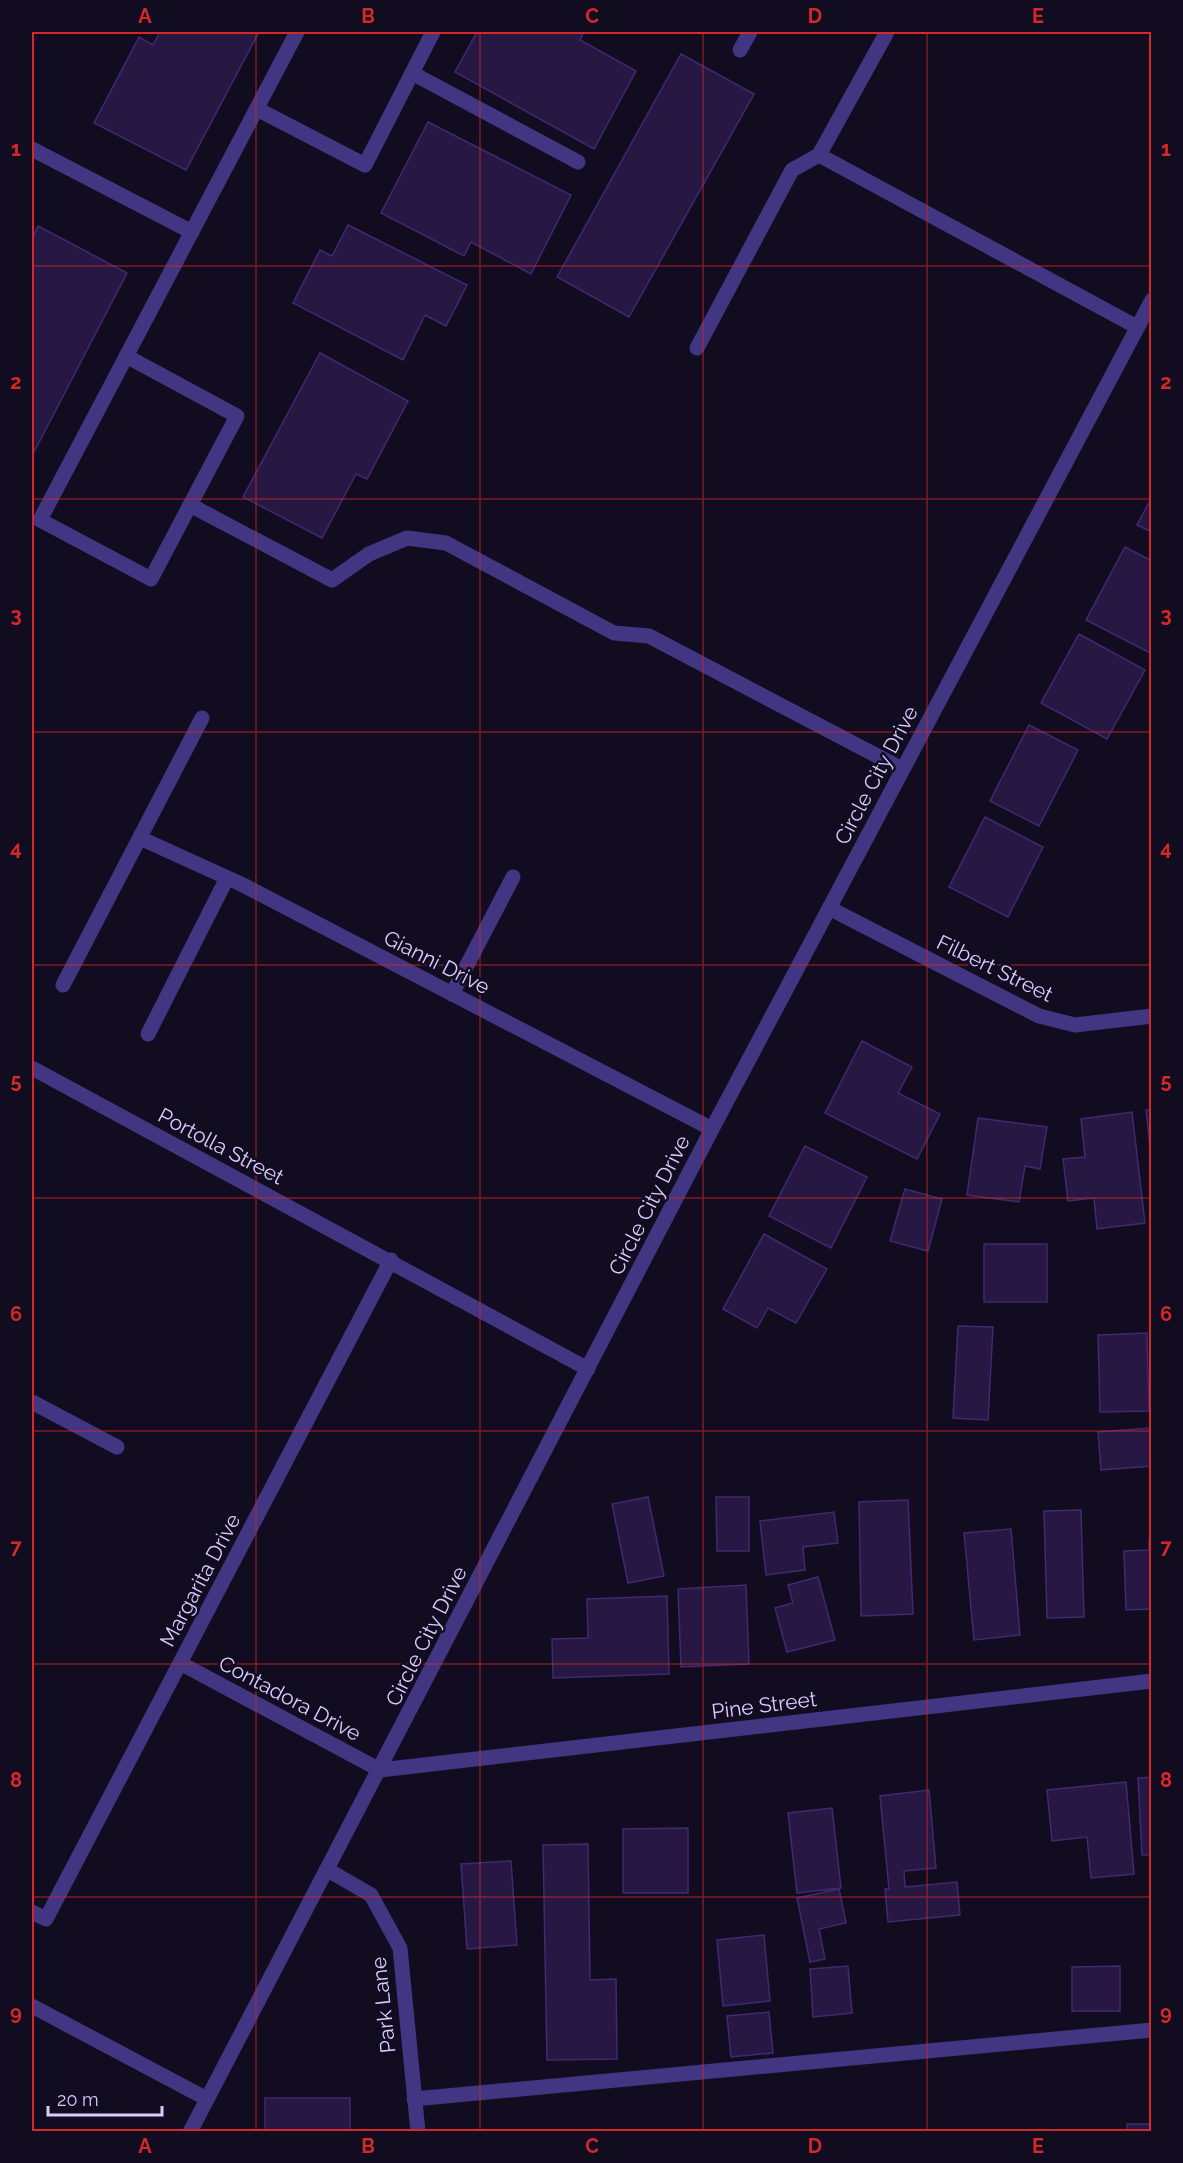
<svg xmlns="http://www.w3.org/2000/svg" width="1183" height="2163" viewBox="0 0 1183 2163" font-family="Raleway,sans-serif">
  <rect width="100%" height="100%" fill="#120c21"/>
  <g fill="#261843" stroke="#402970" stroke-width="1.5">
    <polygon points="160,32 259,32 186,170 94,123 139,37 153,45"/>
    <polygon points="477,32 584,32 580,40 636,71 594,149 455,72"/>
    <polygon points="681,54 754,94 629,317 557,277"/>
    <polygon points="428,122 571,195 531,274 471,242 464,256 381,213"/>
    <polygon points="348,225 467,285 446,326 425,315 403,360 293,303 320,250 332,256"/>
    <polygon points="38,226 127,273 32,456 32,239"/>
    <polygon points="320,353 408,401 367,479 356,474 322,538 243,497"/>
    <polygon points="1152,497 1152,532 1137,525"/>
    <polygon points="1125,547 1152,561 1152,654 1086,620"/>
    <polygon points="1079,634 1145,670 1107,739 1041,703"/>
    <polygon points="1029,725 1078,750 1039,826 990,801"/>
    <polygon points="985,817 1043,847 1008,917 949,887"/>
    <polygon points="862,1041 912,1067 898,1093 940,1114 917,1159 825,1113"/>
    <polygon points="1146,1110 1152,1110 1152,1165"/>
    <polygon points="1132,1112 1145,1223 1097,1229 1094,1198 1068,1201 1063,1159 1085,1157 1081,1119"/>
    <polygon points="978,1118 1047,1127 1040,1169 1025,1166 1019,1202 967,1195"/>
    <polygon points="805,1146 867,1177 831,1248 769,1216"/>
    <polygon points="905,1189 942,1199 928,1251 890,1241"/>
    <polygon points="764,1234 827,1269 796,1323 768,1308 757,1328 723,1309"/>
    <rect x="984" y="1244" width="63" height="58"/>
    <polygon points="958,1326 993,1327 988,1420 953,1418"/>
    <polygon points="1147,1333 1149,1411 1100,1412 1098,1335"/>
    <polygon points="1150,1428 1152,1466 1101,1470 1098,1432"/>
    <polygon points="648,1497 664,1576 628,1583 612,1504"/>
    <polygon points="716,1497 749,1497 749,1551 717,1551"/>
    <polygon points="908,1500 913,1614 861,1616 859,1502"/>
    <polygon points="1081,1510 1084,1617 1047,1618 1044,1511"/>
    <polygon points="834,1512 838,1543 803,1547 805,1570 766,1575 760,1521"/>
    <polygon points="1011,1529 1020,1635 974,1640 964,1533"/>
    <polygon points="1149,1539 1152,1539 1152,1609 1126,1610 1124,1551 1149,1550"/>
    <polygon points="818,1577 835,1640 787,1652 775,1608 793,1603 788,1585"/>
    <polygon points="746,1585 749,1664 681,1667 678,1589"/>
    <polygon points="667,1596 669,1674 553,1678 552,1639 588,1638 587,1599"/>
    <polygon points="1152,1777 1152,1855 1142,1855 1138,1778"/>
    <polygon points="1126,1782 1134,1874 1091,1878 1087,1837 1052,1841 1047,1790"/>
    <polygon points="929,1790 936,1868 904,1871 905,1887 957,1882 960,1915 888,1922 885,1889 889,1889 880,1796"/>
    <polygon points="832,1808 841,1888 797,1893 788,1813"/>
    <polygon points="688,1828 688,1893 623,1893 623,1829"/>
    <polygon points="588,1844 590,1980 616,1979 617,2059 547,2060 543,1845"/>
    <polygon points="511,1861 517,1945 467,1949 461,1864"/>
    <polygon points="839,1889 846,1923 819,1929 825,1959 810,1962 797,1898"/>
    <polygon points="764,1935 770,2001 723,2006 717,1940"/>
    <polygon points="848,1966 852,2013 813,2017 810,1969"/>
    <polygon points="1120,1966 1120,2011 1072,2011 1072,1967"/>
    <polygon points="769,2012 773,2053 731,2057 727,2016"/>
    <rect x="265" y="2098" width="85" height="34"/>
    <rect x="1127" y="2124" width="25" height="8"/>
  </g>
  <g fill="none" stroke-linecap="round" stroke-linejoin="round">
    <g stroke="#423582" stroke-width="15">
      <polyline points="740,50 750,32"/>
      <polyline points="412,73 578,162"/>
      <polyline points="257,109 365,165 433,32"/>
      <polyline points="32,149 192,232"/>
      <polyline points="819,155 1137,327"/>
      <polyline points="697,348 792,170 819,155 887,32"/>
      <polyline points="126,356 237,416 151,579 40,520 297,32"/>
      <polyline points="190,505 332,580 369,554 407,538 446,543 614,633 649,636 902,769"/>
      <polyline points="63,985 202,718"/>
      <polyline points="452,994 513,877"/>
      <polyline points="148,1034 227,878"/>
      <polyline points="32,2006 207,2099"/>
      <polyline points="414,2099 1152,2030"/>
    </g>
    <g stroke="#423582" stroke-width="15">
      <polyline points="140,838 241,884 712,1129"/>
      <polyline points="829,908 1039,1016 1075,1025 1152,1016"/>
      <polyline points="32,1068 588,1369"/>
      <polyline points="32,1402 117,1447"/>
      <polyline points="180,1663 380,1770 1152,1681"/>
      <polyline points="328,1870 371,1895 400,1948 418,2132"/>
      <polyline points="32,1912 46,1919 391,1260"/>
    </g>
    <polyline stroke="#423582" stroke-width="15" points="190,2132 712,1129 1152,300"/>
  </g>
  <path fill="none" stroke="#d62828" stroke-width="1.5" stroke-opacity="0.55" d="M 256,32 L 256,2132M 480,32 L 480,2132M 703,32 L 703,2132M 927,32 L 927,2132M 32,266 L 1152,266M 32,499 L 1152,499M 32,732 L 1152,732M 32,965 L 1152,965M 32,1198 L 1152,1198M 32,1431 L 1152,1431M 32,1664 L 1152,1664M 32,1897 L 1152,1897"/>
  <g text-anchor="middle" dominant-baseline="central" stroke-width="5" stroke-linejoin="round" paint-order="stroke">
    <g font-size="21" fill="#d8ccff" stroke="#120c21">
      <text transform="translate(876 775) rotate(-62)">Circle City Drive</text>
      <text transform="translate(437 962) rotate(27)">Gianni Drive</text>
      <text transform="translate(995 968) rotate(26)">Filbert Street</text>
      <text transform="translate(221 1146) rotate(28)">Portolla Street</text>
      <text transform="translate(649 1205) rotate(-63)">Circle City Drive</text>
      <text transform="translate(200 1580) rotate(-62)">Margarita Drive</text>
      <text transform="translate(426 1636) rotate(-63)">Circle City Drive</text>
      <text transform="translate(290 1698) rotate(28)">Contadora Drive</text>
      <text transform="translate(764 1705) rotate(-7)">Pine Street</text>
      <text transform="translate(383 2005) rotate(-96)">Park Lane</text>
    </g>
  </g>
  <rect width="1183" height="2163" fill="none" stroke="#120c21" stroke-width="66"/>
  <path d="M48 2106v9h114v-9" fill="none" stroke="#d8ccff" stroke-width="3"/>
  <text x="57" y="2106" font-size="18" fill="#d8ccff" stroke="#120c21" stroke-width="4.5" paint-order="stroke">20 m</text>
  <rect x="33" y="33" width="1117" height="2097" fill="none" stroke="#d62828" stroke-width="2"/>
  <g font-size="20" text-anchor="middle" font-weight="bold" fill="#d62828">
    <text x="145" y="23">A</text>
    <text x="368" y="23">B</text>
    <text x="592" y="23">C</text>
    <text x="815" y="23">D</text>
    <text x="1038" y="23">E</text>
    <text x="16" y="156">1</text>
    <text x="1166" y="156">1</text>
    <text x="16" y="389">2</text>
    <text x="1166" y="389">2</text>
    <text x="16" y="622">3</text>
    <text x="1166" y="622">3</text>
    <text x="16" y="855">4</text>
    <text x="1166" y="855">4</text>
    <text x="16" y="1088">5</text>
    <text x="1166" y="1088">5</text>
    <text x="16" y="1321">6</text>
    <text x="1166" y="1321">6</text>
    <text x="16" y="1554">7</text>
    <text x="1166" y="1554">7</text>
    <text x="16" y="1787">8</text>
    <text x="1166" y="1787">8</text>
    <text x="16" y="2020">9</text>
    <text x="1166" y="2020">9</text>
    <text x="145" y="2153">A</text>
    <text x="368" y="2153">B</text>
    <text x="592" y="2153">C</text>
    <text x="815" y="2153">D</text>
    <text x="1038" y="2153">E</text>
  </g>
</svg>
